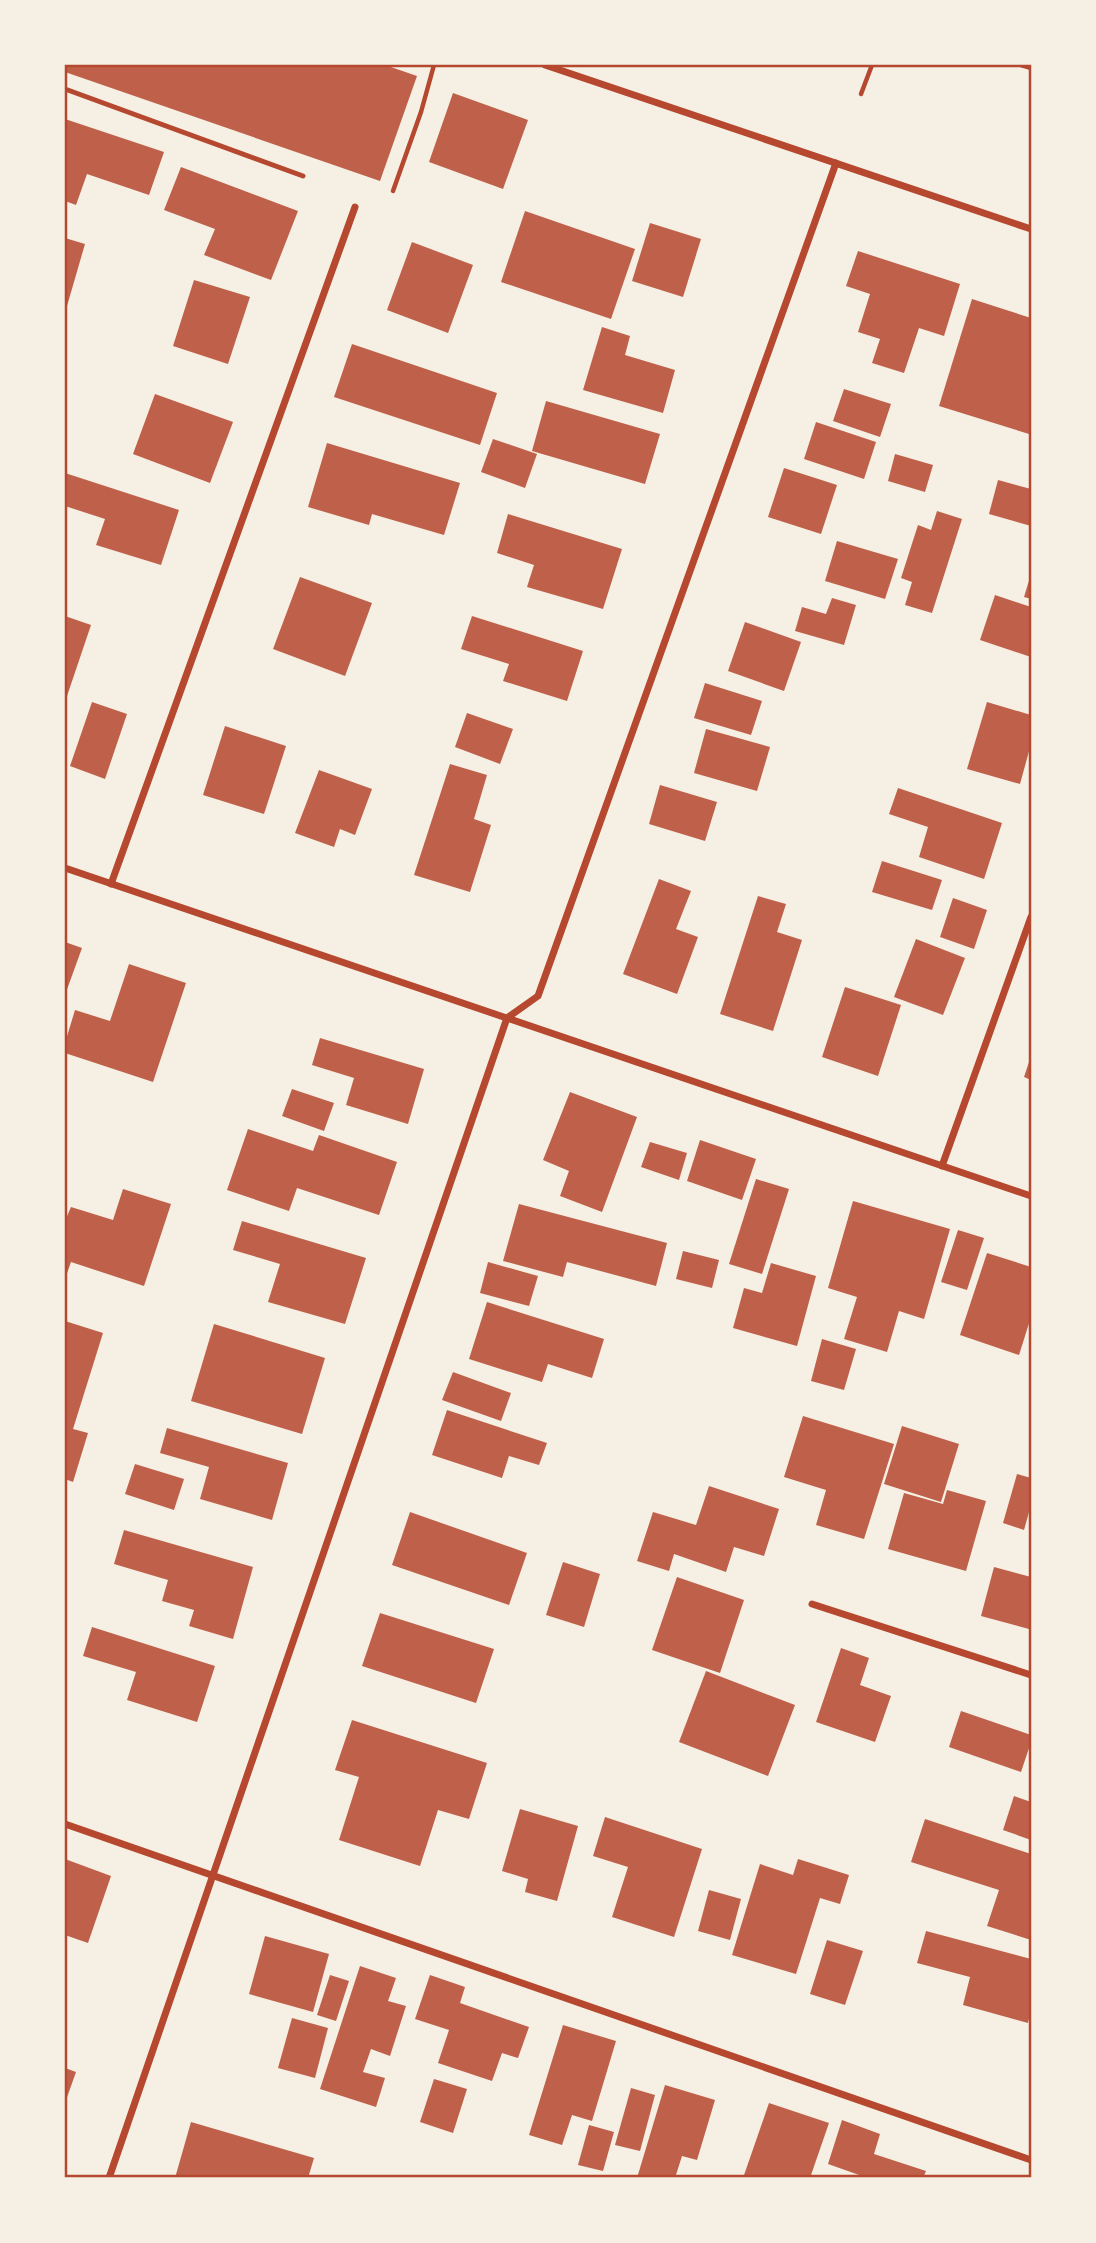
<svg xmlns="http://www.w3.org/2000/svg" width="1096" height="2243" viewBox="0 0 1096 2243" font-family="Helvetica,sans-serif">
  <rect width="100%" height="100%" fill="#f6efe4"/>
  <g fill="#bf614a">
    <polygon points="65,65 385,65 417,76 380,181 65,72"/>
    <polygon points="453,93 528,120 503,189 429,162"/>
    <polygon points="65,119 164,152 149,195 87,174 76,205 65,201"/>
    <polygon points="181,167 298,211 271,280 204,255 215,229 164,210"/>
    <polygon points="525,211 635,249 611,319 501,282"/>
    <polygon points="650,223 701,239 683,297 632,281"/>
    <polygon points="65,238 85,244 67,306 65,306"/>
    <polygon points="412,242 473,265 448,333 387,310"/>
    <polygon points="858,251 960,284 944,336 919,328 904,373 872,363 880,339 858,332 870,294 846,286"/>
    <polygon points="194,280 250,297 228,364 173,346"/>
    <polygon points="972,299 1031,318 1031,425 1029,434 939,406"/>
    <polygon points="602,327 630,336 625,355 675,370 663,413 583,390"/>
    <polygon points="352,344 497,393 480,445 334,397"/>
    <polygon points="844,389 891,404 880,437 833,421"/>
    <polygon points="155,394 233,422 210,483 133,454"/>
    <polygon points="546,401 660,434 645,484 532,451"/>
    <polygon points="816,422 876,442 864,479 804,459"/>
    <polygon points="493,439 537,454 525,488 481,472"/>
    <polygon points="327,443 460,483 444,535 372,514 369,525 308,507"/>
    <polygon points="895,454 933,465 925,492 888,481"/>
    <polygon points="784,468 837,485 821,534 768,517"/>
    <polygon points="65,473 179,510 161,565 96,545 105,519 65,506"/>
    <polygon points="998,480 1031,489 1031,526 989,514"/>
    <polygon points="937,511 962,519 932,613 905,605 912,582 901,578 918,525 931,530"/>
    <polygon points="508,514 622,549 603,609 527,587 534,565 497,553"/>
    <polygon points="837,541 898,559 885,599 825,581"/>
    <polygon points="1031,574 1031,599 1024,597"/>
    <polygon points="300,577 372,603 345,676 273,649"/>
    <polygon points="995,595 1031,607 1031,657 980,640"/>
    <polygon points="832,598 856,605 844,645 795,631 802,607 826,614"/>
    <polygon points="65,616 91,625 65,702"/>
    <polygon points="472,616 583,651 567,701 503,681 509,664 461,649"/>
    <polygon points="745,622 801,642 784,691 728,671"/>
    <polygon points="705,683 762,701 751,735 694,718"/>
    <polygon points="92,702 127,714 105,779 70,766"/>
    <polygon points="987,702 1031,715 1031,744 1020,784 967,769"/>
    <polygon points="467,713 513,729 500,764 455,747"/>
    <polygon points="225,726 286,746 264,814 203,795"/>
    <polygon points="706,729 770,747 757,791 694,773"/>
    <polygon points="450,764 487,775 474,819 491,825 470,892 414,875"/>
    <polygon points="319,770 372,789 355,835 340,829 334,847 295,833"/>
    <polygon points="660,785 717,802 705,841 649,824"/>
    <polygon points="898,788 1002,823 984,879 919,857 928,827 889,814"/>
    <polygon points="882,861 942,880 932,910 872,892"/>
    <polygon points="659,879 691,891 676,929 698,937 677,994 623,974"/>
    <polygon points="758,896 786,904 777,932 802,940 773,1031 720,1014"/>
    <polygon points="953,898 987,910 974,949 940,937"/>
    <polygon points="916,939 965,958 943,1015 894,997"/>
    <polygon points="65,942 82,948 65,995"/>
    <polygon points="129,964 186,983 153,1082 65,1053 65,1043 75,1010 110,1021"/>
    <polygon points="845,987 901,1005 878,1076 822,1057"/>
    <polygon points="320,1038 424,1069 408,1124 346,1105 354,1078 312,1065"/>
    <polygon points="1031,1056 1031,1080 1024,1077"/>
    <polygon points="292,1089 334,1103 324,1131 282,1116"/>
    <polygon points="570,1092 637,1117 602,1212 560,1196 569,1171 543,1160"/>
    <polygon points="248,1129 313,1151 319,1135 397,1162 379,1215 297,1188 289,1211 227,1190"/>
    <polygon points="700,1140 756,1159 742,1200 687,1181"/>
    <polygon points="650,1142 687,1153 679,1180 641,1167"/>
    <polygon points="756,1179 789,1189 762,1274 729,1264"/>
    <polygon points="123,1189 171,1204 144,1286 71,1262 65,1279 65,1221 71,1207 113,1220"/>
    <polygon points="853,1201 950,1229 924,1319 899,1311 887,1352 844,1339 857,1297 828,1288"/>
    <polygon points="519,1204 667,1243 656,1286 567,1262 563,1277 503,1261"/>
    <polygon points="242,1221 366,1258 345,1324 268,1302 280,1264 233,1250"/>
    <polygon points="958,1230 984,1238 967,1290 941,1282"/>
    <polygon points="683,1251 719,1260 712,1288 676,1279"/>
    <polygon points="987,1253 1031,1267 1031,1317 1019,1355 960,1335"/>
    <polygon points="488,1262 538,1276 529,1306 480,1293"/>
    <polygon points="771,1263 816,1276 797,1346 733,1328 744,1288 762,1293"/>
    <polygon points="487,1302 604,1339 592,1378 548,1364 542,1382 469,1359"/>
    <polygon points="65,1321 103,1333 73,1429 88,1433 73,1482 65,1479"/>
    <polygon points="214,1324 325,1358 302,1434 191,1401"/>
    <polygon points="822,1339 856,1349 844,1390 811,1381"/>
    <polygon points="453,1372 511,1393 501,1421 442,1400"/>
    <polygon points="447,1410 547,1443 539,1465 509,1456 502,1478 432,1455"/>
    <polygon points="803,1416 894,1444 864,1539 816,1525 826,1490 784,1477"/>
    <polygon points="902,1426 959,1444 941,1502 884,1484"/>
    <polygon points="167,1428 288,1463 272,1520 200,1499 209,1467 160,1453"/>
    <polygon points="135,1464 184,1479 174,1510 125,1494"/>
    <polygon points="1017,1474 1031,1478 1031,1505 1024,1530 1003,1523"/>
    <polygon points="709,1486 779,1509 764,1556 734,1547 726,1572 674,1554 669,1571 637,1561 653,1512 696,1525"/>
    <polygon points="947,1490 986,1501 966,1571 888,1549 904,1493 943,1504"/>
    <polygon points="410,1512 527,1553 509,1605 392,1565"/>
    <polygon points="124,1530 253,1567 233,1639 189,1626 194,1610 162,1601 168,1580 114,1564"/>
    <polygon points="563,1562 600,1574 584,1627 546,1615"/>
    <polygon points="994,1567 1031,1577 1031,1622 1029,1629 981,1616"/>
    <polygon points="677,1577 744,1600 720,1673 652,1650"/>
    <polygon points="380,1613 494,1649 476,1703 362,1666"/>
    <polygon points="92,1627 215,1666 197,1722 127,1700 136,1672 83,1656"/>
    <polygon points="841,1648 869,1658 860,1685 891,1696 875,1742 816,1722"/>
    <polygon points="706,1671 795,1705 768,1776 679,1742"/>
    <polygon points="961,1711 1031,1735 1031,1742 1021,1772 949,1747"/>
    <polygon points="352,1720 487,1763 469,1819 438,1810 420,1866 339,1840 359,1777 335,1770"/>
    <polygon points="1014,1796 1031,1802 1031,1840 1003,1830"/>
    <polygon points="520,1809 578,1826 557,1901 525,1892 528,1879 502,1871"/>
    <polygon points="605,1817 702,1849 674,1937 612,1917 628,1867 593,1856"/>
    <polygon points="925,1819 1031,1854 1031,1940 987,1926 999,1890 911,1862"/>
    <polygon points="65,1859 111,1876 88,1943 65,1935"/>
    <polygon points="798,1859 849,1875 840,1904 820,1898 796,1974 732,1955 760,1864 793,1875"/>
    <polygon points="709,1890 741,1899 730,1940 698,1931"/>
    <polygon points="926,1931 1031,1959 1031,2009 1028,2023 963,2005 970,1977 917,1963"/>
    <polygon points="265,1936 329,1954 313,2012 249,1994"/>
    <polygon points="827,1940 863,1951 845,2005 810,1994"/>
    <polygon points="360,1966 396,1978 388,2001 406,2006 390,2056 371,2049 363,2072 385,2078 376,2107 320,2089"/>
    <polygon points="330,1975 349,1981 336,2021 317,2015"/>
    <polygon points="430,1975 465,1987 460,2003 529,2027 518,2058 502,2053 492,2081 438,2063 449,2030 415,2019"/>
    <polygon points="292,2018 328,2028 315,2078 278,2068"/>
    <polygon points="563,2025 616,2041 592,2121 572,2115 562,2145 529,2135"/>
    <polygon points="65,2068 76,2072 65,2103"/>
    <polygon points="434,2079 467,2089 453,2133 420,2122"/>
    <polygon points="665,2085 715,2100 697,2160 682,2156 675,2178 637,2178"/>
    <polygon points="631,2088 655,2095 640,2151 615,2145"/>
    <polygon points="769,2103 829,2123 810,2178 743,2178"/>
    <polygon points="842,2120 880,2134 874,2154 926,2171 923,2178 861,2178 862,2176 828,2164"/>
    <polygon points="191,2122 314,2158 308,2178 175,2178"/>
    <polygon points="589,2125 614,2132 603,2171 578,2165"/>
  </g>
  <g fill="none" stroke-linecap="round" stroke-linejoin="round">
    <g stroke="#b5482f" stroke-width="4.5">
      <polyline points="1021,65 1031,68"/>
      <polyline points="861,94 872,65"/>
      <polyline points="393,191 421,112 434,65"/>
    </g>
    <polyline stroke="#b5482f" stroke-width="5" points="65,89 303,176"/>
    <g stroke="#b5482f" stroke-width="7">
      <polyline points="545,65 1031,229"/>
      <polyline points="65,868 1031,1196"/>
      <polyline points="111,884 355,207"/>
      <polyline points="942,1166 1031,917"/>
      <polyline points="812,1604 1031,1675"/>
      <polyline points="65,1824 1031,2160"/>
      <polyline points="109,2178 507,1018 538,996 836,163"/>
    </g>
  </g>
  <rect width="1096" height="2243" fill="none" stroke="#f6efe4" stroke-width="133"/>
  <rect x="66" y="66" width="964" height="2110" fill="none" stroke="#b5482f" stroke-width="2.5"/>
</svg>
